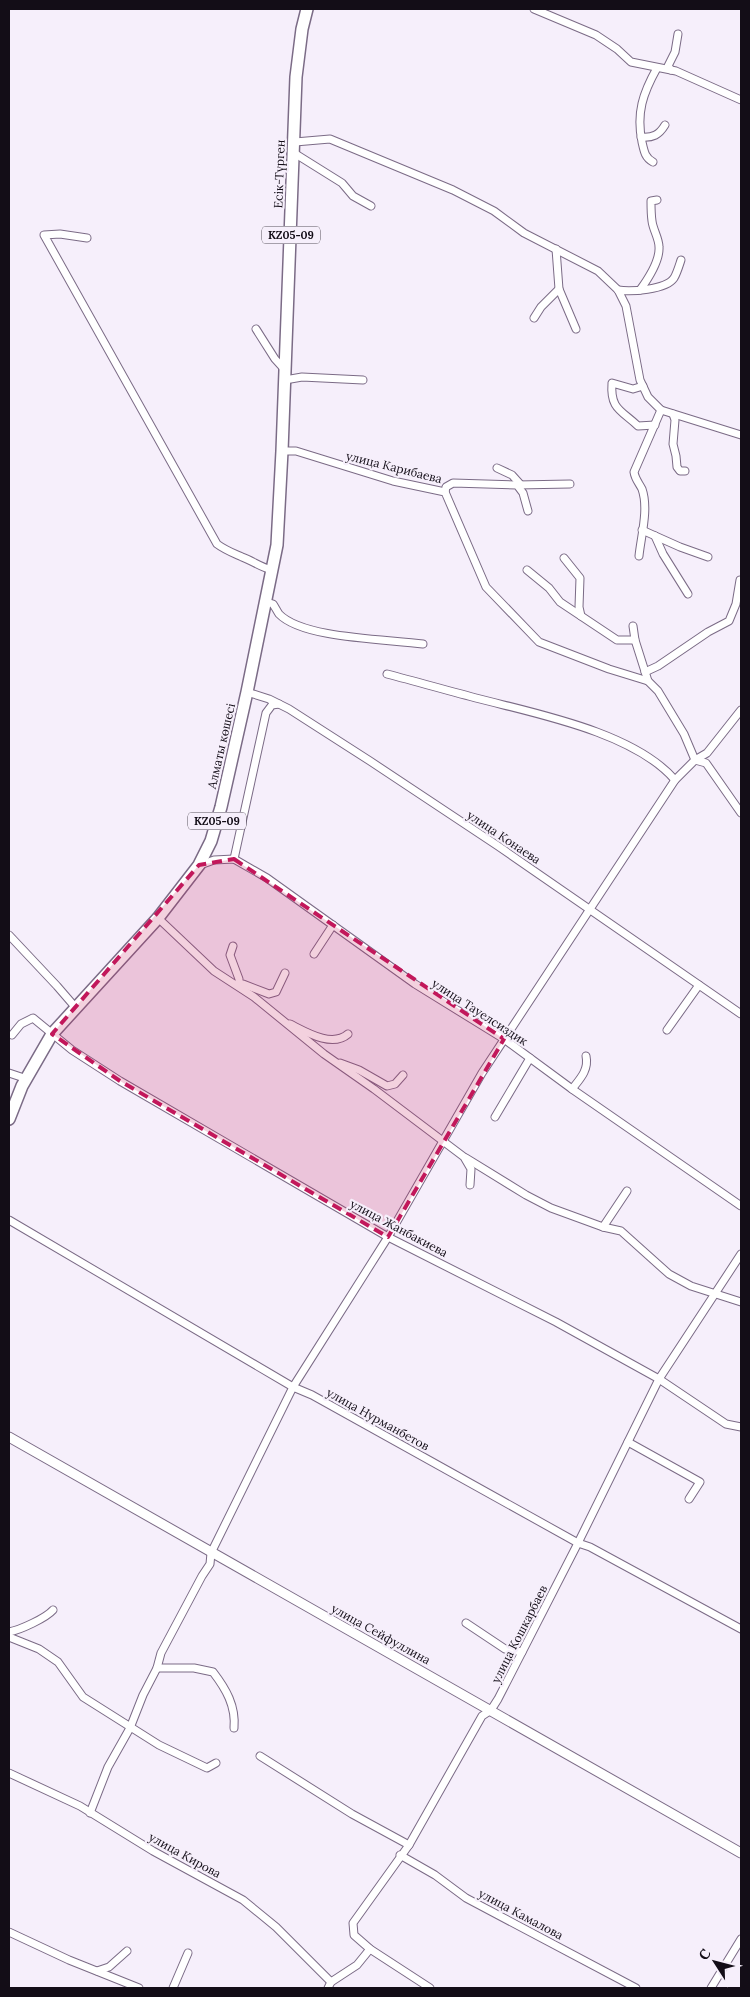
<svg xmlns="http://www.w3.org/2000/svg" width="750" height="1997" viewBox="0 0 750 1997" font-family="Lora,serif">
  <rect width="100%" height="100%" fill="#f6effb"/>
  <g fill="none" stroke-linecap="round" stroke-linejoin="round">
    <defs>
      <g id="minor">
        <polyline points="534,9 596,35 617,49 631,62 676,71 741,100"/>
        <polyline points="671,70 668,66 675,52 678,34"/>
        <path d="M 641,137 C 653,138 659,135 665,125"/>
        <polyline points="295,142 330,139 453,190 494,211 524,233 598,271 618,290 626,306 640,380 648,397 661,410 741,435"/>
        <polyline points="294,153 342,183 353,196 371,206"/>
        <path d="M 653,162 C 645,158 644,151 642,142 C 636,113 643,93 657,68"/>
        <path d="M 87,238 L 60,234 L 44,235 L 217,544 C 225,550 233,553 242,557 C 253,561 260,567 272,570"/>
        <polyline points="559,289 576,329"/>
        <path d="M 618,290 C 630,292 666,290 674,278 C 677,273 679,266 681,260"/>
        <path d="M 640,290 C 648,279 660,261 659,247 C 659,238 653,230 652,221 C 651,214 651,208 651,201 L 657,200"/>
        <polyline points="534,318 541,307 559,289 556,249"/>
        <polyline points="256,329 275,359 285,370"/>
        <polyline points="285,380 302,377 363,380"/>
        <path d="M 643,386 L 633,389 L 612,383 C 610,409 621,410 638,426 L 655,425"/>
        <polyline points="673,414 675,420 673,444 676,456 677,467 680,471 685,471"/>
        <polyline points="282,451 296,451 393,481 445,492 486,587 539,642 609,669 648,681"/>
        <polyline points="497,468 512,475 521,485"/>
        <polyline points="517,485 570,484"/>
        <polyline points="445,492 446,487 453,483 517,485 523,493 528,511"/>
        <polyline points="642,530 680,547 708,557"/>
        <polyline points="655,536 663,554 688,594"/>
        <path d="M 639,556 C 641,536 649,509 642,489 C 639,483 635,479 634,472 L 661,410"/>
        <polyline points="564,558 580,578 579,607 581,616"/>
        <polyline points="527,570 549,588 560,602 617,640 635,640"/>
        <path d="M 266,602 L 273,604 C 275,607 277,611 279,614 C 303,639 388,639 423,644"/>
        <polyline points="633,626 635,640 648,681 658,691 684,734 695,760"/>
        <polyline points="645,672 658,666 708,632 729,621 736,604 740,580"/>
        <path d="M 387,674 C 418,682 449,691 480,699 C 538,714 635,733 675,780"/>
        <polyline points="247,692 269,699 289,709 370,761 498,846 741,1014"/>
        <polyline points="695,760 706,763 741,813"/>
        <polyline points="234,859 266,713 272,705 279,704"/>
        <polyline points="200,865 214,860 234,859 267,878 415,984 504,1039 572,1089 741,1206"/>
        <polyline points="158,918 214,971 254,997 324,1054 374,1089 464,1157 471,1169 470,1185"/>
        <polyline points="9,935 57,986 76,1008"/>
        <polyline points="233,946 230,955 239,979 239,986 243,984 269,994 276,992 285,973"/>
        <polyline points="314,954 333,925"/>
        <path d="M 290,1024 C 306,1032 332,1048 348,1034"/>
        <polyline points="667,1030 699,985"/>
        <polyline points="12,1035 21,1024 33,1018 72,1050 120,1081 388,1237 556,1322 659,1379 726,1424 741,1427"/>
        <polyline points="340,1063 359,1070 387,1086 395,1084 403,1075"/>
        <polyline points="9,1073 27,1079"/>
        <path d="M 572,1089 C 580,1079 589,1070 586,1056"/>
        <polyline points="495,1117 530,1058"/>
        <polyline points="466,1158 526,1195 551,1208 603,1227 621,1231 669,1274 691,1286 741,1302"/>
        <polyline points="9,1220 293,1387 312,1395 578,1543 590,1547 741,1629"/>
        <polyline points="603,1227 627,1191"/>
        <polyline points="628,1442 700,1482 689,1499"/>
        <polyline points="466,1623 505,1649 522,1652"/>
        <path d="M 9,1632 C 20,1630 46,1618 53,1610"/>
        <polyline points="9,1637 39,1649 58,1662 83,1697 159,1745 207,1768 216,1763"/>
        <path d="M 157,1668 L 194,1668 L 213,1672 C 226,1689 236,1706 234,1728"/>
        <polyline points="260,1756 352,1814 409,1845"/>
        <polyline points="9,1773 80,1806 153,1851 243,1900 276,1927 331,1982"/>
        <polyline points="90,1813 108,1767 130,1728 143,1695 157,1668 161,1653 202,1576 210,1564 211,1553 293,1387 388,1237 482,1073 675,780 695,760 707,753 741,710"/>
        <polyline points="400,1855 435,1875 466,1898 636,1988"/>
        <polyline points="9,1932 69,1960 139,1988"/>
        <polyline points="97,1971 109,1967 127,1951"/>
        <polyline points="173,1988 188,1953"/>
        <polyline points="328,1988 331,1982 357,1965 370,1949"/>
        <polyline points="430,1988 370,1949 354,1935 353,1923 409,1845 482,1716 491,1710 498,1699 578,1543 659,1379 741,1254"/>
        <polyline points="711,1988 741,1939"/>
      </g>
      <polyline id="tertiary" points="9,1437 741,1853"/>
      <polyline id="primary" points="9,1119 22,1086 52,1034 158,918 199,865 211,841 221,807 247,692 277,545 282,451 296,77 302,29 307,9"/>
    </defs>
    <use href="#minor" stroke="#7b6b86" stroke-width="9"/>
    <use href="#tertiary" stroke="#7b6b86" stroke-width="11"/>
    <use href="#primary" stroke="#7b6b86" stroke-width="14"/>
    <use href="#minor" stroke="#fff" stroke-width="7"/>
    <use href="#tertiary" stroke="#fff" stroke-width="9"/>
    <use href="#primary" stroke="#fff" stroke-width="11"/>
  </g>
  <path fill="#c2185b" fill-opacity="0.2" stroke="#c2185b" stroke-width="4" stroke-dasharray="10 6" stroke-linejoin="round" d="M 234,859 L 504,1039 L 388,1237 L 120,1081 L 52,1034 L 199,865 Z"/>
  <g text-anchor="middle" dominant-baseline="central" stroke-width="4.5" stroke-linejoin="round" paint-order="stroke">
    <g fill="#f6effb" stroke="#57515b" stroke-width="1">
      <rect x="262" y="226.5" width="58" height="17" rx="4"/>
      <rect x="188" y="812.5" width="58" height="17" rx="4"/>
    </g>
    <g font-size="11" font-weight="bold" fill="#130d17">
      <text x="291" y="235">KZ05-09</text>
      <text x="217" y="821">KZ05-09</text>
    </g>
    <g font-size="12" fill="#130d17" stroke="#f6effb">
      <text transform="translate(279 174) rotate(-88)">Есік-Түрген</text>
      <text transform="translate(394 467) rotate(14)">улица Карибаева</text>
      <text transform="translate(221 746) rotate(-77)">Алматы көшесі</text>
      <text transform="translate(504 837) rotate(34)">улица Конаева</text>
      <text transform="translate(480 1012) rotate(33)">улица Тауелсиздик</text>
      <text transform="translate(399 1228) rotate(28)">улица Жанбакиева</text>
      <text transform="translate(378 1419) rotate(29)">улица Нурманбетов</text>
      <text transform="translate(381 1634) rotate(29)">улица Сейфуллина</text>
      <text transform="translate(519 1634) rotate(-63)">улица Кошкарбаев</text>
      <text transform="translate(185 1855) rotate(29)">улица Кирова</text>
      <text transform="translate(521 1914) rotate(28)">улица Камалова</text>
    </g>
  </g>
  <rect width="750" height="1997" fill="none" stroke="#130d17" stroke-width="20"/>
  <g transform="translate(715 1962) rotate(306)" stroke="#f6effb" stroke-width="4" paint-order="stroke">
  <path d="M0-4L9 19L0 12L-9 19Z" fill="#130d17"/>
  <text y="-8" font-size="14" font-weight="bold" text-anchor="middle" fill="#130d17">С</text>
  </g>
</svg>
